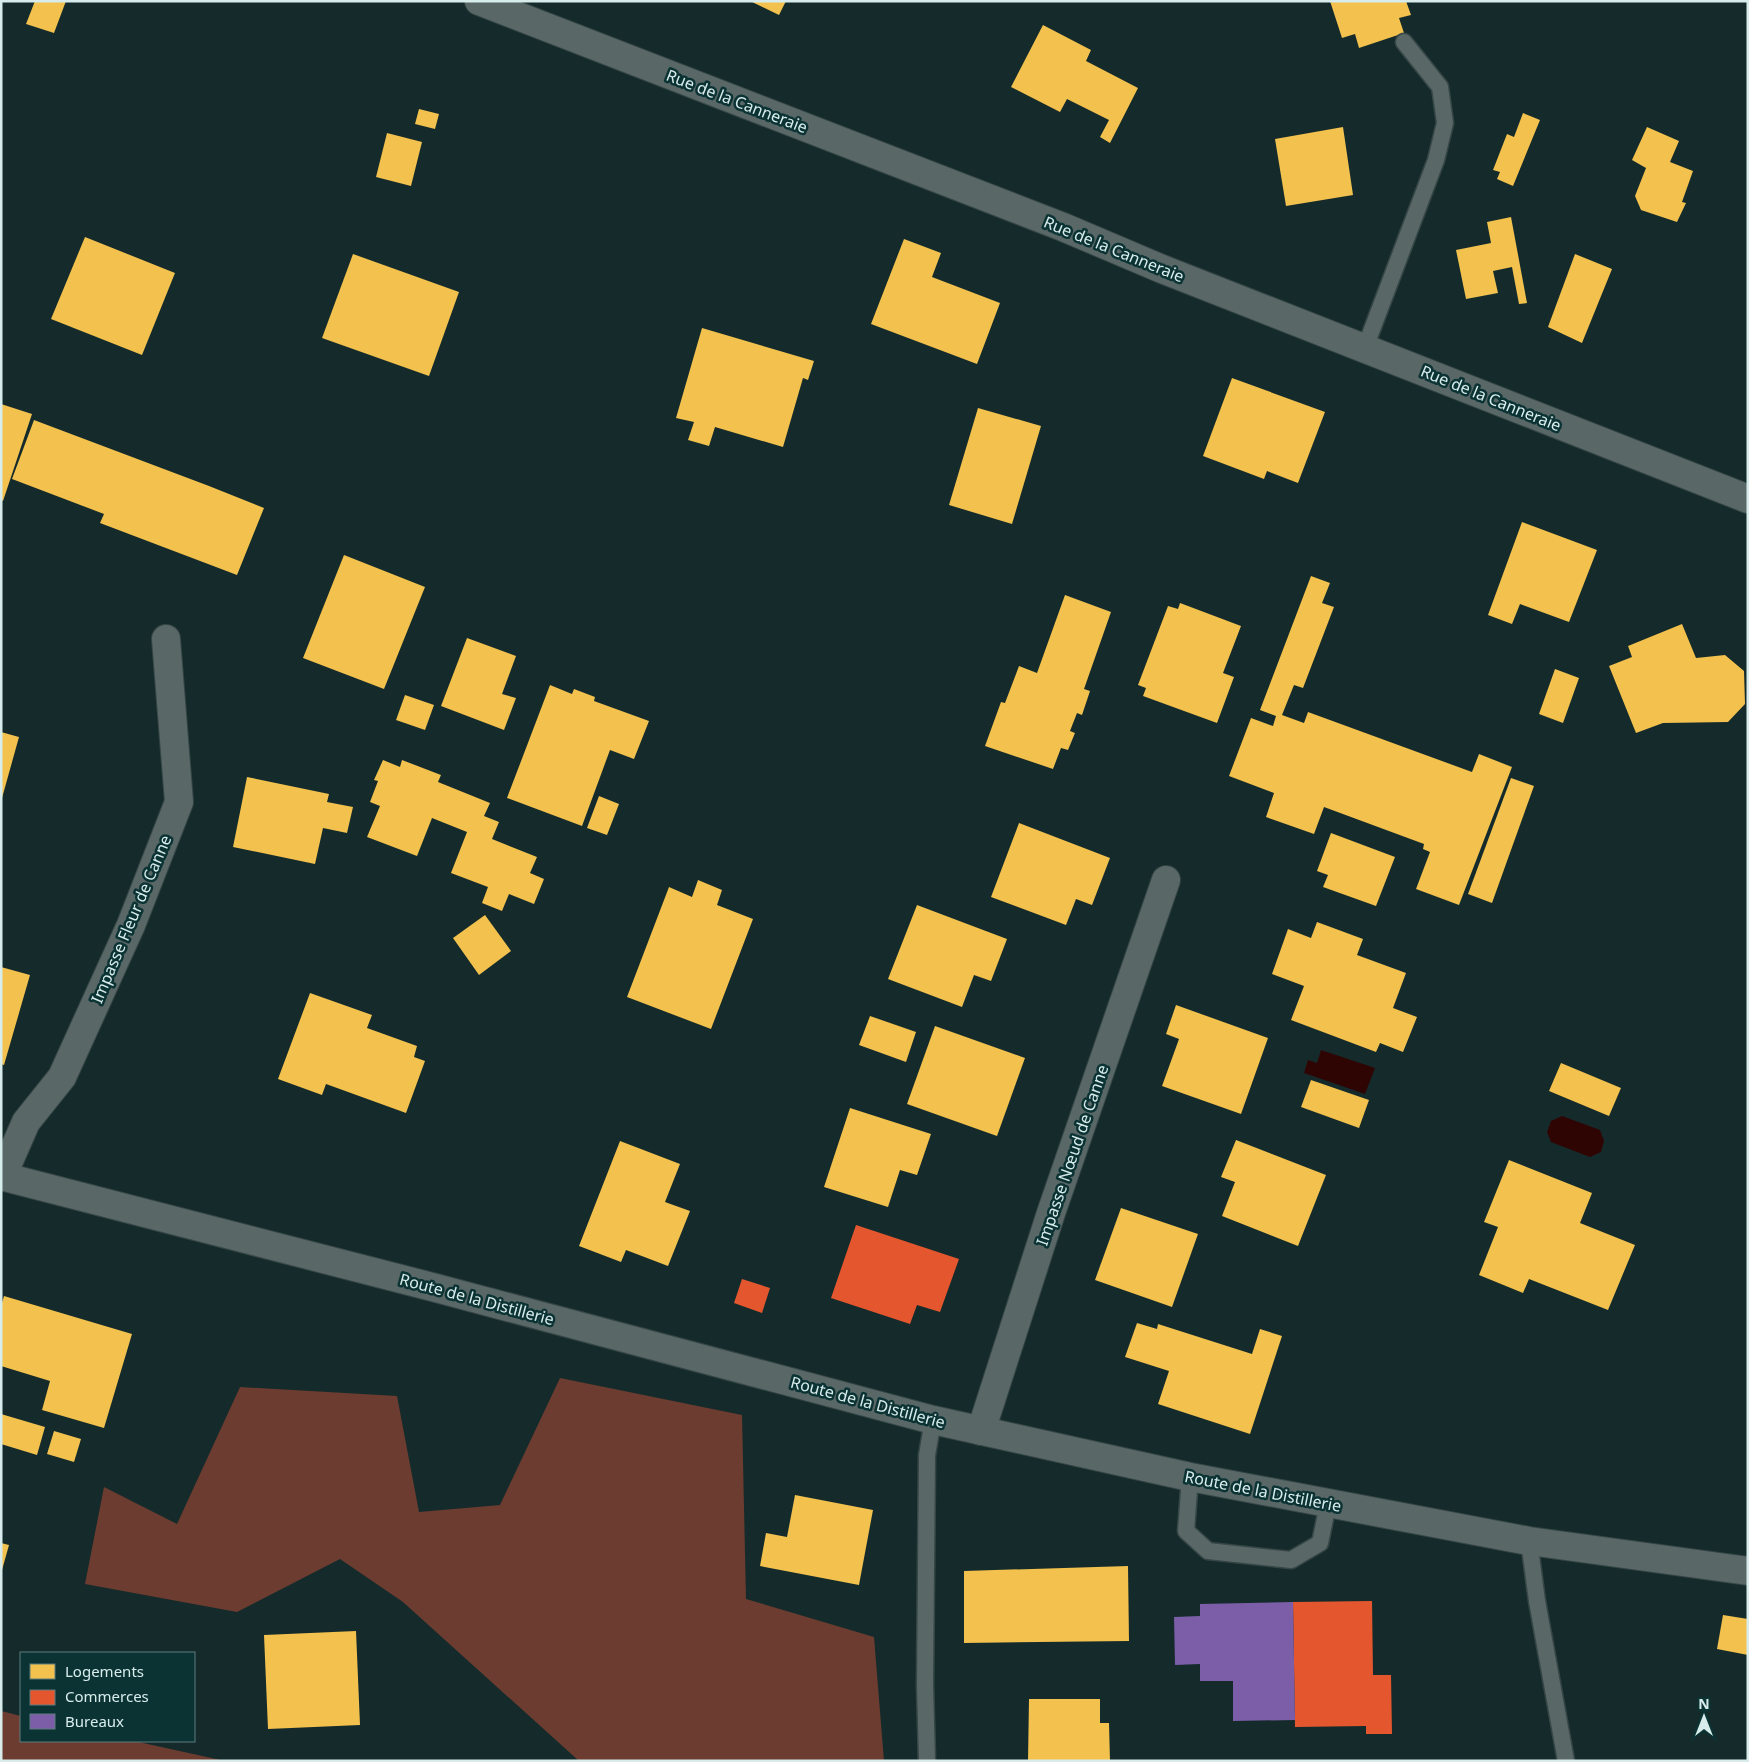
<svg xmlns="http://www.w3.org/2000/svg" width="1749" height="1762" viewBox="0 0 1749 1762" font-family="'Noto Sans',sans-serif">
  <rect width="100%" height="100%" fill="#152b2b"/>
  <g fill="#6b3c2f">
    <polygon points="560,1378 742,1415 746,1599 874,1637 884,1761 579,1761 403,1602 340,1559 237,1612 85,1584 104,1487 177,1524 240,1387 397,1396 419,1512 500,1505"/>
    <polygon points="1,1711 21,1716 21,1741 134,1741 225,1761 1,1761"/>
  </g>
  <g fill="#2f0504">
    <polygon points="1321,1050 1375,1068 1365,1094 1304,1073 1308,1060 1317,1063"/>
    <polygon points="1562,1116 1600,1130 1604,1141 1601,1152 1590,1157 1551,1142 1547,1132 1551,1121"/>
  </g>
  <g fill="#f2c14e">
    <polygon points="35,1 66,1 54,33 26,24"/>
    <polygon points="750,1 786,1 779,15"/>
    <polygon points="1330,1 1406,1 1411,15 1399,18 1404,33 1359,48 1355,34 1342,38"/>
    <polygon points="1043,25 1091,50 1086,61 1138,88 1110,143 1100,137 1109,120 1067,99 1060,112 1011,87"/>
    <polygon points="419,109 439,114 435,129 415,124"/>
    <polygon points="1523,113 1540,120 1513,186 1497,179 1500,172 1493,170 1507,134 1514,137"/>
    <polygon points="1343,127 1353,195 1286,206 1275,139"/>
    <polygon points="1647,127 1679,141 1670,162 1693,171 1682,202 1686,203 1677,222 1641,210 1635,196 1646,168 1632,160"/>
    <polygon points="387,133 422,142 411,186 376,177"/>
    <polygon points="1511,217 1527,303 1519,304 1512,267 1493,271 1498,293 1466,299 1456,250 1491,243 1487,222"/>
    <polygon points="85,237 175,273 142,355 51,319"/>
    <polygon points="904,239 941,253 932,277 1000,303 977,364 871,324"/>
    <polygon points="353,254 459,292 429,376 322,338"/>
    <polygon points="1575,254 1612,269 1582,343 1548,327"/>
    <polygon points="702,328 814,361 808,380 803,378 783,447 715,427 709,446 688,440 694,422 676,418"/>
    <polygon points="1232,378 1325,412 1298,483 1267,471 1264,479 1203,456"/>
    <polygon points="1,404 32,414 3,501 1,500"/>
    <polygon points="978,408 1041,426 1012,524 949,505"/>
    <polygon points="34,420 209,486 264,508 237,575 100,523 104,514 12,479"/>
    <polygon points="1522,522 1597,550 1569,622 1520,604 1512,624 1488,615"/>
    <polygon points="344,555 425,587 384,689 303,658"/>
    <polygon points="1311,576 1330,583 1322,603 1334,607 1303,688 1294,685 1282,715 1304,723 1308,712 1472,772 1479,754 1512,767 1459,905 1416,889 1430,852 1423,849 1424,844 1324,807 1314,834 1266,817 1274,793 1229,776 1251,718 1273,726 1276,716 1260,710"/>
    <polygon points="1065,595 1111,612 1084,689 1090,691 1082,715 1077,713 1070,731 1075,733 1068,750 1061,748 1053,769 985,746 1001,702 1005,703 1019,666 1037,673"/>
    <polygon points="1180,603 1241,626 1223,673 1234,677 1217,723 1143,696 1146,688 1138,685 1168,606 1178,609"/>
    <polygon points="1682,624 1696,658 1725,655 1744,671 1745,704 1728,722 1663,723 1636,733 1609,666 1632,657 1628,646"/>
    <polygon points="467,638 516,656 502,694 516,698 504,730 441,706"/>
    <polygon points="1555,669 1579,678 1563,723 1539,714"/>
    <polygon points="550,685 572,694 574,689 595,697 594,701 649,721 634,759 610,750 582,826 507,798"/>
    <polygon points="405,695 434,705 425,730 396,720"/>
    <polygon points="1,732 19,737 2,798 1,798"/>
    <polygon points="383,760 400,767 402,760 441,775 438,782 490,803 484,816 499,822 492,839 537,857 530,873 544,879 534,904 509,894 502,911 482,903 488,887 451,873 467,832 432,818 417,856 367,837 380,806 370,802 378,781 374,780"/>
    <polygon points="247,777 329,794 327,802 353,807 347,833 323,828 315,864 233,847"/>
    <polygon points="1511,778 1534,786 1492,903 1468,894"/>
    <polygon points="599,796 619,804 607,835 587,828"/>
    <polygon points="1019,823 1110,858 1092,905 1076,899 1066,925 991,897"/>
    <polygon points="1331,833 1395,857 1376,906 1323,887 1328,875 1317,871"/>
    <polygon points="698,880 722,890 717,905 753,919 711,1029 627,997 669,887 692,897"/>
    <polygon points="917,905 1007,939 991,981 974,975 962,1007 888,979"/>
    <polygon points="485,915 511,951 479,975 453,938"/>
    <polygon points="1317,922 1363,939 1357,955 1406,973 1393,1008 1417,1017 1403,1052 1380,1043 1376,1052 1291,1020 1304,986 1272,974 1288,929 1311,938"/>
    <polygon points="1,967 30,975 4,1065 1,1064"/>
    <polygon points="310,993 372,1015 367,1028 417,1046 414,1057 425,1061 406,1113 326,1084 322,1095 278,1079"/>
    <polygon points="1176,1005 1268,1038 1241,1114 1162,1086 1179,1039 1166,1034"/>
    <polygon points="870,1016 916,1032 906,1062 859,1045"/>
    <polygon points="935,1026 1025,1058 997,1136 907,1104"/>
    <polygon points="1561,1063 1621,1088 1609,1116 1549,1091"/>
    <polygon points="1311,1080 1369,1100 1359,1128 1301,1107"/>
    <polygon points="850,1108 931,1134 917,1175 900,1170 888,1207 824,1187"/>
    <polygon points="1236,1140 1326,1175 1298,1246 1222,1216 1235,1182 1221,1177"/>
    <polygon points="620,1141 680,1164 665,1202 690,1211 668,1266 626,1250 621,1262 579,1246"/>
    <polygon points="1509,1160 1592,1193 1580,1223 1635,1245 1608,1310 1529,1279 1523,1293 1479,1275 1498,1227 1484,1222"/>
    <polygon points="1121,1208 1198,1234 1172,1307 1095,1280"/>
    <polygon points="4,1296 132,1334 104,1428 42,1410 50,1381 1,1366 1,1306"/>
    <polygon points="1137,1323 1157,1329 1158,1324 1252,1354 1260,1329 1282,1336 1250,1434 1158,1404 1169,1371 1125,1357"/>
    <polygon points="1,1414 45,1427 37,1455 1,1444"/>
    <polygon points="54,1431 81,1439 74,1462 47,1454"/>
    <polygon points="795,1495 873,1510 859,1585 760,1566 766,1533 787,1537"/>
    <polygon points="1,1543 9,1545 2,1570 1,1569"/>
    <polygon points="1128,1566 1129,1641 964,1643 964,1571"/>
    <polygon points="1723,1615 1748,1619 1748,1655 1717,1649"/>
    <polygon points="356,1631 360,1725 268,1729 264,1635"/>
    <polygon points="1029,1699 1100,1699 1100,1723 1109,1723 1110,1761 1028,1761"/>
  </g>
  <g fill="#e4572e">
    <polygon points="856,1225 959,1259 940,1312 917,1305 910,1324 831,1298"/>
    <polygon points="742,1279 770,1288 762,1313 734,1303"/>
    <polygon points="1372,1601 1373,1675 1391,1675 1392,1734 1366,1734 1366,1726 1295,1727 1293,1602"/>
  </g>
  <polygon fill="#7b5ea7" points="1293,1602 1295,1720 1233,1721 1233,1681 1200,1681 1200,1664 1175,1665 1174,1617 1200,1616 1200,1604"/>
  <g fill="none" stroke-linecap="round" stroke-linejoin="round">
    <defs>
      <g id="service">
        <polyline points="1365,348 1436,160 1445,123 1440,87 1404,42"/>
        <polyline points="1190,1477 1186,1531 1208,1551 1291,1560 1320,1543 1328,1504"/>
        <polyline points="1529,1541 1537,1601 1566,1761"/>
        <polyline points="927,1761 925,1685 927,1455 933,1420"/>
      </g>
      <g id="minor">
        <polyline points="479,1 1063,227 1162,269 1748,499"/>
        <polyline points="2,1177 26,1122 62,1077 131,925 179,802 166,639"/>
        <polyline points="981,1431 1051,1213 1166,880"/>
      </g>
      <polyline id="tertiary" points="1,1176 436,1288 933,1420 1190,1477 1529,1541 1748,1571"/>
    </defs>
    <use href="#service" stroke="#364646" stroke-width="19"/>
    <use href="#minor" stroke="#364646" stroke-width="30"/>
    <use href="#tertiary" stroke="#364646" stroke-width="30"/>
    <use href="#service" stroke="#596767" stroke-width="16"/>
    <use href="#minor" stroke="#596767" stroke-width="28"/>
    <use href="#tertiary" stroke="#596767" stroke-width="28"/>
  </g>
  <g text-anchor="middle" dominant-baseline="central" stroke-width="5" stroke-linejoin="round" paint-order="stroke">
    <g font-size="16" fill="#d8ecec" stroke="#0c3334">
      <text transform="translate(737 101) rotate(21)">Rue de la Canneraie</text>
      <text transform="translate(1114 249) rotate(22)">Rue de la Canneraie</text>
      <text transform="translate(1491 398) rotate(22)">Rue de la Canneraie</text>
      <text transform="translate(131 919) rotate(-67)">Impasse Fleur de Canne</text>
      <text transform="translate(1072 1155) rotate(-71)">Impasse Nœud de Canne</text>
      <text transform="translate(477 1299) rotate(15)">Route de la Distillerie</text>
      <text transform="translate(868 1402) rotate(15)">Route de la Distillerie</text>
      <text transform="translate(1263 1491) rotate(11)">Route de la Distillerie</text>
    </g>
  </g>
  <rect width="1749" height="1762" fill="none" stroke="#d8ecec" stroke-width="5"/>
  <rect x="20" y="1652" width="175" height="90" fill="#0c3334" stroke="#5e7d7e"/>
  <rect x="30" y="1664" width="25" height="15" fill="#f2c14e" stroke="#5e7d7e"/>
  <text x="65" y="1677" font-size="15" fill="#d8ecec">Logements</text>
  <rect x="30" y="1690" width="25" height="15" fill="#e4572e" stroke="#5e7d7e"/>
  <text x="65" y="1702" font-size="15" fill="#d8ecec">Commerces</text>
  <rect x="30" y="1714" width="25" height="15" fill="#7b5ea7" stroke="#5e7d7e"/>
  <text x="65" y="1727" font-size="15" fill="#d8ecec">Bureaux</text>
  <g transform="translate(1704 1717)" stroke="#0c3334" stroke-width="4" paint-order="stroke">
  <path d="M0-4L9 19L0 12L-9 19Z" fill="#d8ecec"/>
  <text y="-8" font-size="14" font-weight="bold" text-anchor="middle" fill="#d8ecec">N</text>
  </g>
</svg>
